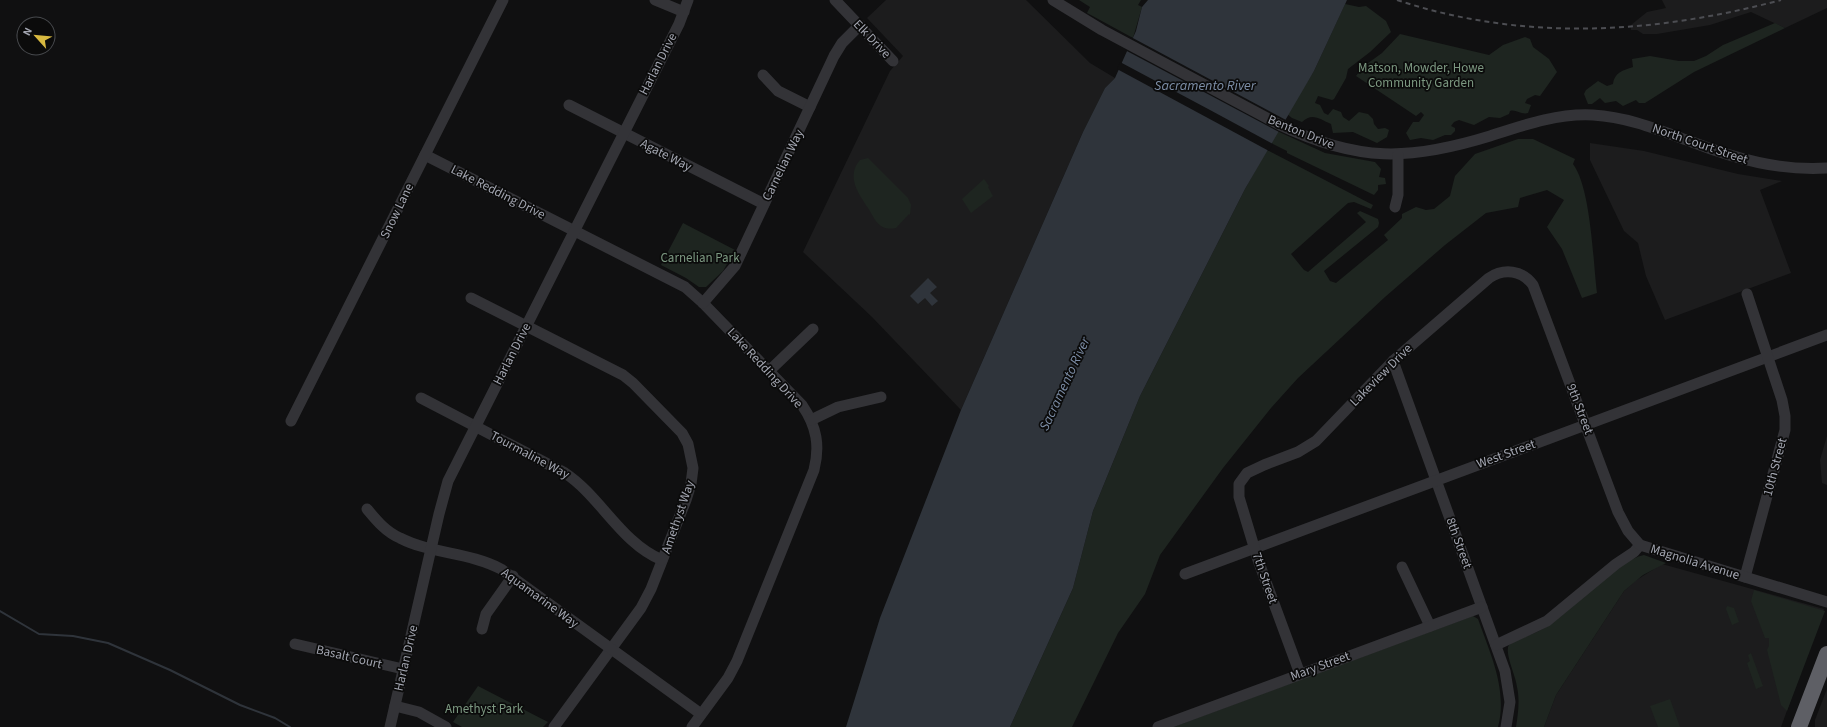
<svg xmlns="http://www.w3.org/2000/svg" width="1827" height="727" viewBox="0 0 1827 727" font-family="'Source Sans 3',sans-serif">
  <rect width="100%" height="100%" fill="#101011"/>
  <g fill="#1c1c1d">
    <polygon points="886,0 1026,0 1090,63 1115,78 1105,88 1083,132 961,410 872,317 803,252 890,71 903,56 867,18"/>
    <polygon points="1662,0 1827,0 1827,8 1785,28 1751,12 1710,25 1657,34 1643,34 1637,30 1631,30 1631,25 1647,12 1666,8"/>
    <polygon points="1590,143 1644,151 1738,174 1782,181 1760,190 1791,273 1665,320 1646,276 1638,243 1624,231 1590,160"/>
    <polygon points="1827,436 1827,485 1822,483 1820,460"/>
    <polygon points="1662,564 1824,609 1781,727 1544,727 1556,695 1624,591 1635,581"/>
    <polygon points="1827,689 1827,727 1815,727 1815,720"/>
  </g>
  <g fill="#1e2520">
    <polygon points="1079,0 1141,0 1138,5 1142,7 1133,38 1089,14 1087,13 1090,7"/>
    <path d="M 1345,4 L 1359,7 L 1366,6 L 1386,21 L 1391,32 L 1370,52 L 1348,69 L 1346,78 L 1334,99 L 1332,100 L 1318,96 L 1315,103 L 1320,105 L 1324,113 L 1328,115 L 1333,109 L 1341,112 L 1343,117 L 1349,121 L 1359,112 L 1368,114 L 1373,119 L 1374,124 L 1378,129 L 1385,128 L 1389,130 L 1387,137 L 1377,143 L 1353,132 L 1333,133 L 1331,124 C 1320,119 1312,112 1302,122 L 1292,118 L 1287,114 L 1314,71 Z"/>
    <path d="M 1775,23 L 1785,28 L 1694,72 L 1645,103 L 1639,103 L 1636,100 L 1623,106 L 1616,101 L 1605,103 L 1600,98 L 1592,104 L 1588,104 L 1584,94 L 1586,90 L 1598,81 L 1607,86 L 1613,84 C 1614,73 1623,70 1633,67 L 1632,59 L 1650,56 L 1679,61 L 1694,61 L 1706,56 L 1723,45 Z"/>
    <path d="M 1400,34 L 1489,55 L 1503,45 L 1525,37 L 1530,39 L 1533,47 L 1549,59 L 1557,72 L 1540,96 L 1535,95 L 1527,99 L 1525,103 L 1531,105 L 1528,113 C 1521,115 1516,109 1510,111 L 1509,114 L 1500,118 L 1489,117 L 1474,125 L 1459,120 L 1454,122 L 1451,126 L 1455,128 L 1455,131 L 1451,135 L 1445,135 L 1433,140 L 1421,138 L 1410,140 L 1406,133 L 1413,122 L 1419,122 L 1424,115 L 1421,112 L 1416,116 L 1356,76 L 1364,66 L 1382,53 Z"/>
    <polygon points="1277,131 1325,153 1375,162 1381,169 1379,177 1385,178 1386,184 1378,185 1378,190 1374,195 1287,153 1287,151 1271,143"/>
    <path d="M 1518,139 L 1533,139 L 1575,159 L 1573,164 C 1591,188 1593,261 1597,293 L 1582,298 L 1562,249 L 1547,227 L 1564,200 L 1547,190 L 1520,198 L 1518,207 L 1486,213 L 1445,245 L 1385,297 L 1298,378 L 1271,408 L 1223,468 L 1160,555 L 1145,594 L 1118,633 L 1072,727 L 1010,727 L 1073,588 L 1093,511 L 1140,396 L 1245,189 L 1267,150 L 1373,205 L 1371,209 L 1354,202 L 1348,203 L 1291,254 L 1304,270 L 1308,272 L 1366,222 L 1357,213 L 1360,211 L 1378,219 L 1379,223 L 1378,227 L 1324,271 L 1330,281 L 1336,283 L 1388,240 L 1384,235 L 1402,218 L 1402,214 L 1416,207 L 1426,210 L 1434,209 L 1450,196 L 1455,176 L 1475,154 Z"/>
    <path d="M 868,158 L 908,198 L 911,205 L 910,215 L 909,214 L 896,228 C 891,229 885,229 881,226 C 875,222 872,214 868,208 C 858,193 846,176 860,160 Z"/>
    <polygon points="984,179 989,186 988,187 993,196 971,213 962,199"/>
    <polygon points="683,223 735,250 723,271 706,287 699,287 686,278 661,265"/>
    <path d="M 1644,555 L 1666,563 L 1643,575 L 1624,591 L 1556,695 L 1544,727 L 1516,727 C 1518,714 1520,700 1517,687 C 1516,676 1504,653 1509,645 C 1522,637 1538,633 1551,624 C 1577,606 1615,561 1644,555 Z"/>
    <polygon points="1754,590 1825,611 1787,711 1781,705 1767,650 1769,646 1769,638 1765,638 1751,601"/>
    <polygon points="1727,606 1734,608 1739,622 1732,625 1726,609"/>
    <path d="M 1473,616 L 1478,619 C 1490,653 1508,690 1498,727 L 1173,727 Z"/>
    <polygon points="1751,653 1763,686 1756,689 1747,663 1750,661 1748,655"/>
    <polygon points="478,686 548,722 543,727 462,727 453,722"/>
    <polygon points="1670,699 1680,727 1658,727 1650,706"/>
  </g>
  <g fill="#2f343b">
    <polygon points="1148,0 1347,0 1314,71 1245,189 1140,396 1093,511 1073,588 1010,727 846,727 880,618 961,410 1083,132 1105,88 1115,78 1136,31 1142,7"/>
    <polygon points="928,278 937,287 930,293 938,301 932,306 925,298 918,304 910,296"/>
  </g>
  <g fill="#101011">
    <polygon points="1131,37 1286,120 1279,132 1125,50"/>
    <polygon points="1120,62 1210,110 1273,144 1269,151 1117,69"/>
  </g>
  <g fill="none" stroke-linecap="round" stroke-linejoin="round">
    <polyline stroke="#2f343b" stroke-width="2" points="0,611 39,634 73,636 108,643 170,670 240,705 275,718 290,727"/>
    <g stroke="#333337" stroke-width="11">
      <polyline points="655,0 684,12"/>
      <polyline points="835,0 893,61"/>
      <path d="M 1053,0 L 1102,30 L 1280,125 C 1358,162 1409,161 1490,136 C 1524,125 1558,113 1593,115 C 1628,117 1659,130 1692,142 C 1736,159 1780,171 1827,168"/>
      <polyline points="763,75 778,91 810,107"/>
      <polyline points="569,105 764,204"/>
      <path d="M 425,155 L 685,287 L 703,303 L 802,405 C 817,427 820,446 814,470 L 737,661 L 728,678 L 692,727"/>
      <polyline points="1395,207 1398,195 1398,155"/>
      <polyline points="471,298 623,375 633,383 682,433 688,444 693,468 691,484 686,500 651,589 641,608 554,727"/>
      <polyline points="703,303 735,266 834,56 842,43 860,25"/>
      <polyline points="1393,361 1505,671 1510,702 1506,727"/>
      <polyline points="769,371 813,329"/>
      <path d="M 421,398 L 565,473 C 601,497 621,543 662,560"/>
      <polyline points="811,420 838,407 881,397"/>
      <polyline points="291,421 503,0"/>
      <path d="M 367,509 C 377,521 386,532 400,538 C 431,554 469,552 501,569 L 701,714"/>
      <polyline points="1402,567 1430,626"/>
      <polyline points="1185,574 1827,335"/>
      <polyline points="1745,577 1785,430 1785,416 1782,400 1747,294"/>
      <polyline points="482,629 486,614 513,576"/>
      <polyline points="295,644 403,669"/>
      <polyline points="1496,645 1547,621 1616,564 1634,552 1640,545"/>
      <path d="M 1300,674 L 1258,560 L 1239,497 L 1239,484 L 1247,473 L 1264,465 L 1298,452 L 1316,441 L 1393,361 L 1489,278 C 1504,268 1522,270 1533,285 L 1618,512 L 1628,531 L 1640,545 L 1827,602"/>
      <polyline points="395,706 419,712 446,727"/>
      <polyline points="390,727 439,514 448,481 679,24 688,0"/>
      <polyline points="1158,727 1482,607"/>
    </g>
    <polyline stroke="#5e5f65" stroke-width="16" points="1799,727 1827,654"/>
    <path stroke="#4c4d52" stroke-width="2" stroke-dasharray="5 4" stroke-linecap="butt" d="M 1397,0 C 1524,42 1653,34 1781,0"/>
  </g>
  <g text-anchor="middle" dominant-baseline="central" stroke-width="3.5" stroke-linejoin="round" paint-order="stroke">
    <g font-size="13" fill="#a2a5b0" stroke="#0b0b0b">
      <text transform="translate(872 39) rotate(46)">Elk Drive</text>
      <text transform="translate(658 64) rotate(-63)">Harlan Drive</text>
      <text transform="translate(1301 132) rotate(22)">Benton Drive</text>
      <text transform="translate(1700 144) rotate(19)">North Court Street</text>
      <text transform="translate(666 155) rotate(27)">Agate Way</text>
      <text transform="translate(783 165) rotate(-64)">Carnelian Way</text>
      <text transform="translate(498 192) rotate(27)">Lake Redding Drive</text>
      <text transform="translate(397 211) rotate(-64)">Snow Lane</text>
      <text transform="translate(512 354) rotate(-63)">Harlan Drive</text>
      <text transform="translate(765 368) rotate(47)">Lake Redding Drive</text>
      <text transform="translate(1381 375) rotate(-45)">Lakeview Drive</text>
      <text transform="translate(1580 409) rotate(69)">9th Street</text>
      <text transform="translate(1506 454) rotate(-20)">West Street</text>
      <text transform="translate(530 455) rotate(28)">Tourmaline Way</text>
      <text transform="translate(1775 467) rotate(-75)">10th Street</text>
      <text transform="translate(678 517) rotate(-71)">Amethyst Way</text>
      <text transform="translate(1459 543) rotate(70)">8th Street</text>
      <text transform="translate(1695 562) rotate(17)">Magnolia Avenue</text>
      <text transform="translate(1265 578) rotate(71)">7th Street</text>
      <text transform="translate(540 598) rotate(36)">Aquamarine Way</text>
      <text transform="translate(349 657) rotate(13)">Basalt Court</text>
      <text transform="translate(406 658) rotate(-77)">Harlan Drive</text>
      <text transform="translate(1320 666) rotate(-20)">Mary Street</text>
    </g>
    <g font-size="13" fill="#7c9881" stroke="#0b0b0b">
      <text x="1421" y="68">Matson, Mowder, Howe<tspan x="1421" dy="15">Community Garden</tspan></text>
      <text x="700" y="258">Carnelian Park</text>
      <text x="484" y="709">Amethyst Park</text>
    </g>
    <g font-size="14" font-style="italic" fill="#7d8ea7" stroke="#0b0b0b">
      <text x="1205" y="86">Sacramento River</text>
      <text transform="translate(1065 384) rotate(-65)">Sacramento River</text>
    </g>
  </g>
  <g transform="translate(36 36) rotate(297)"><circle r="19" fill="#0b0b0b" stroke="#47494d"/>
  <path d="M0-3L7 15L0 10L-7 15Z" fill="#d8b940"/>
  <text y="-6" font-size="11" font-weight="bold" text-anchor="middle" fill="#a2a5b0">N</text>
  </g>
</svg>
